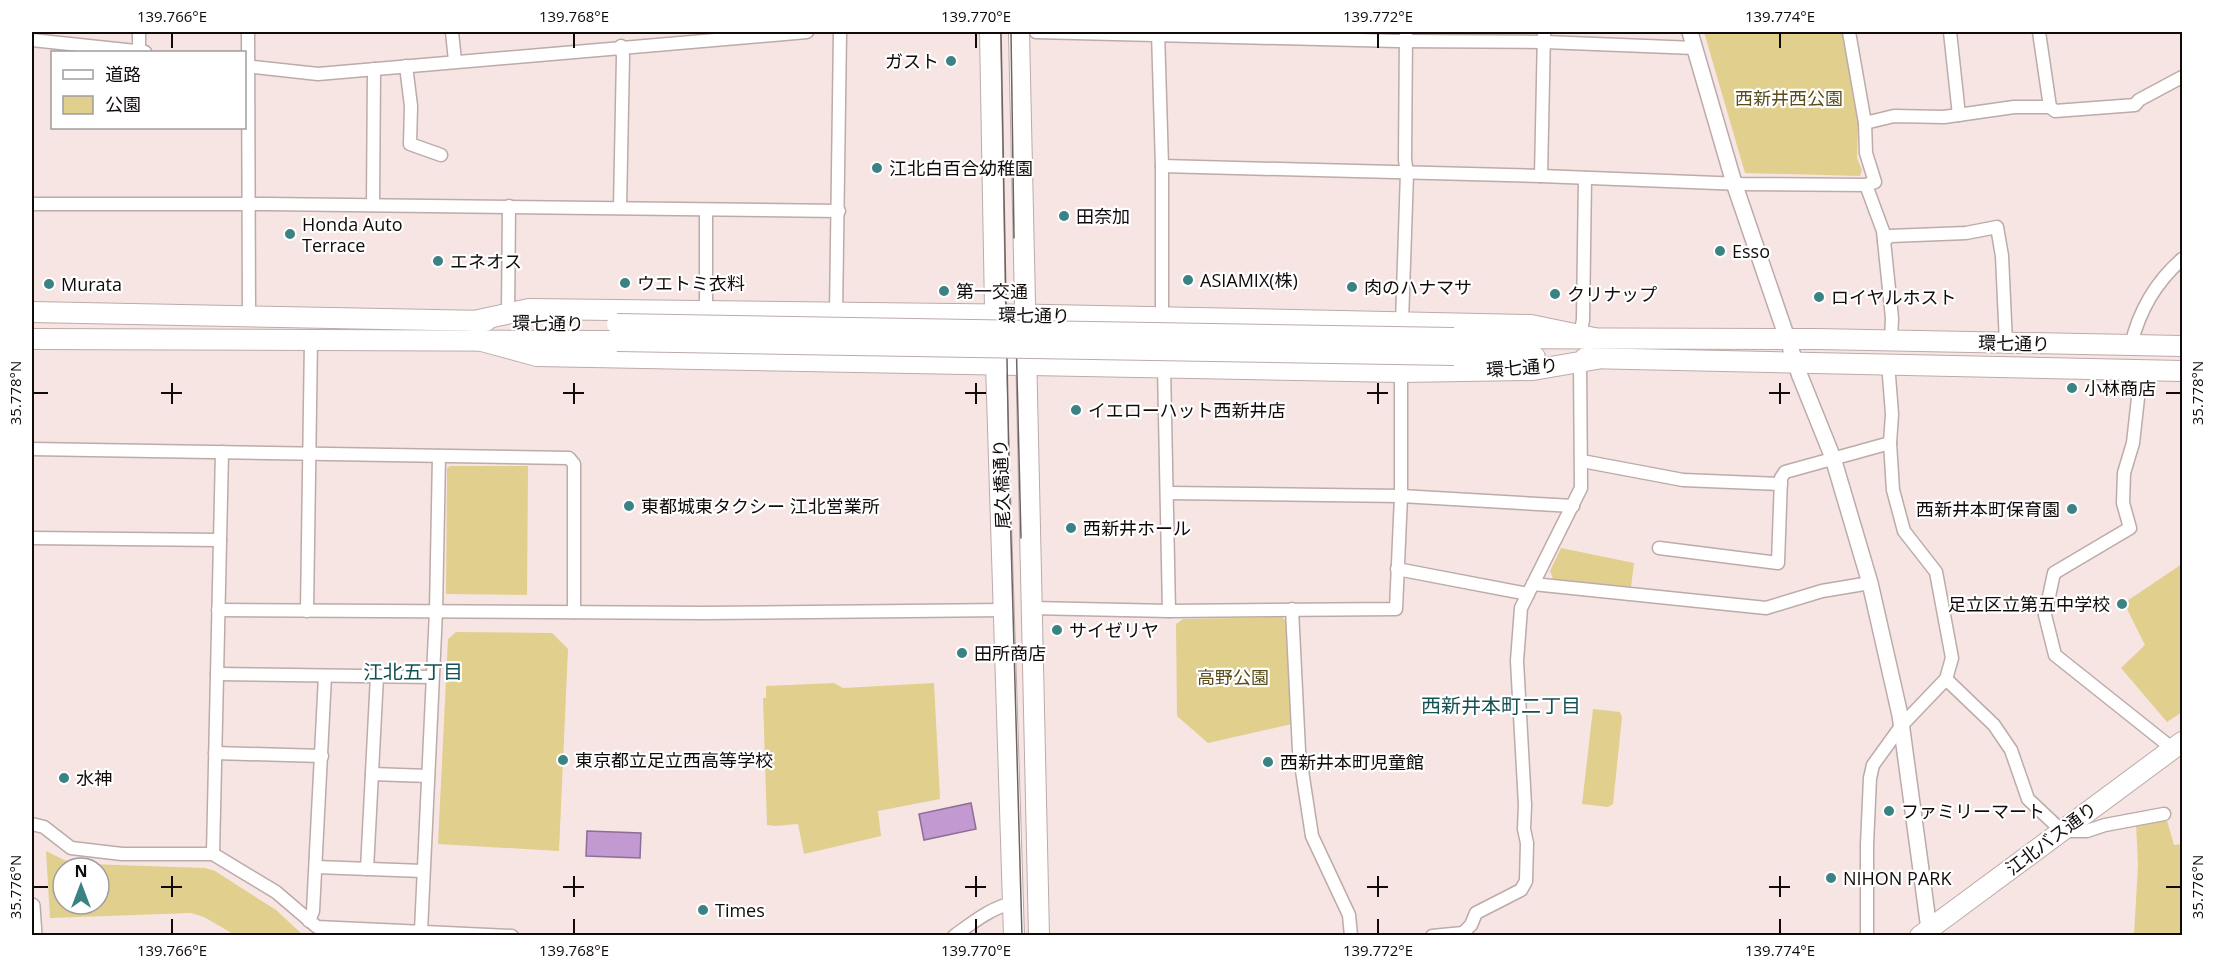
<svg xmlns="http://www.w3.org/2000/svg" width="2214" height="967" viewBox="0 0 2214 967" font-family="'Open Sans','Noto Sans JP',sans-serif">
  <rect width="100%" height="100%" fill="#f7e5e3"/>
  <g fill="#e1cf8e" fill-rule="evenodd">
    <polygon points="1704,32 1843,32 1858,125 1857,158 1862,170 1860,176 1745,173"/>
    <polygon points="450,466 528,466 527,595 446,594 447,468"/>
    <polygon points="1561,548 1634,563 1631,587 1553,579 1550,571"/>
    <polygon points="2182,564 2182,667 2180,669 2182,673 2182,712 2167,722 2121,668 2145,645 2124,603"/>
    <polygon points="1282,617 1287,622 1292,724 1208,743 1177,716 1176,624 1183,619"/>
    <polygon points="456,632 552,633 568,649 559,851 438,844 448,639"/>
    <polygon points="834,683 843,688 934,683 940,799 878,811 881,836 804,854 798,824 774,826 767,825 763,698 766,698 766,686"/>
    <polygon points="1593,709 1620,712 1622,717 1613,804 1608,807 1582,804"/>
    <polygon points="2166,817 2174,845 2182,844 2182,935 2134,936 2138,865 2136,823"/>
    <path d="M 46,851 L 64,860 L 88,864 L 205,868 L 215,871 L 276,910 L 303,935 L 235,935 L 204,917 L 191,913 L 50,918 ZM 63,868 L 99,868 L 99,904 L 63,904 Z"/>
  </g>
  <g fill="#c299d0" stroke="#8d6e95" stroke-width="1.5">
    <polygon points="971,803 976,829 924,840 919,814"/>
    <polygon points="587,831 641,833 640,858 586,856"/>
  </g>
  <g fill="none" stroke-linecap="round" stroke-linejoin="round">
    <defs>
      <g id="minor">
        <polyline points="248,32 249,317"/>
        <polyline points="452,32 455,61"/>
        <polyline points="1036,32 1397,41 1545,42 1695,48"/>
        <polyline points="1158,32 1162,166 1162,317"/>
        <polyline points="1950,32 1959,115"/>
        <polyline points="2039,32 2050,107"/>
        <polyline points="32,40 145,52"/>
        <polyline points="139,52 139,32"/>
        <polyline points="244,66 318,74 807,32"/>
        <polyline points="406,66 411,106 410,144 441,155"/>
        <polyline points="1865,123 1894,116 1944,117 2014,107 2050,107 2055,111 2135,105 2139,100 2182,77"/>
        <polyline points="1162,166 1541,176 1742,184 1866,185 1875,182 1866,153 1865,123 1849,32"/>
        <polyline points="1541,176 1544,32"/>
        <polyline points="1866,185 1883,231 1892,318 1891,340"/>
        <polyline points="32,204 267,204 839,211"/>
        <polyline points="373,205 374,69"/>
        <polyline points="620,208 623,56 621,46"/>
        <polyline points="1884,241 1890,236 1966,233 1997,227 2002,256 2006,343"/>
        <polyline points="706,312 706,210"/>
        <polyline points="508,314 509,206"/>
        <polyline points="836,314 840,32"/>
        <polyline points="1402,322 1407,173 1405,160 1406,32"/>
        <polyline points="1580,335 1583,320 1585,178"/>
        <path d="M 2131,345 C 2139,311 2157,281 2182,259"/>
        <polyline points="1164,367 1169,611"/>
        <polyline points="2136,370 2138,398 2133,443 2124,473 2123,503 2130,528 2054,573 2045,615 2055,655 2173,749"/>
        <polyline points="32,449 569,458 574,464 574,612"/>
        <polyline points="1582,461 1683,480 1781,484"/>
        <polyline points="1168,493 1401,496 1573,506"/>
        <polyline points="32,538 220,540"/>
        <polyline points="1659,548 1778,563 1781,478 1785,472 1890,443"/>
        <polyline points="1397,569 1528,594"/>
        <polyline points="1533,584 1766,608 1822,591 1870,583"/>
        <polyline points="1032,608 1169,611 1396,609 1401,496 1401,372"/>
        <polyline points="1292,609 1299,751 1312,836 1349,915 1351,936"/>
        <polyline points="218,610 703,613 1005,610"/>
        <polyline points="307,611 311,339"/>
        <polyline points="217,674 432,677"/>
        <polyline points="1946,679 1994,725 2011,750 2028,799 2062,831 2087,831 2105,825 2164,814"/>
        <polyline points="215,753 322,756"/>
        <polyline points="372,774 428,776"/>
        <polyline points="32,824 44,827 71,848 122,854 213,854 276,892 317,927 512,936"/>
        <polyline points="213,854 222,452"/>
        <polyline points="316,867 423,871"/>
        <polyline points="367,869 377,676"/>
        <polyline points="309,921 313,911 325,676"/>
        <polyline points="421,931 436,611 439,456"/>
        <path d="M 954,936 C 972,923 992,907 1013,903"/>
        <polyline points="1432,936 1463,933 1471,925 1476,913 1521,890 1526,881 1527,843 1524,829 1525,805 1517,661 1521,608 1581,488 1580,362"/>
        <polyline points="1867,936 1867,845 1870,778 1873,765 1902,725 1946,679 1952,658 1936,572 1904,531 1893,490 1890,443 1892,414 1888,363"/>
      </g>
      <g id="tertiary">
        <polyline points="1690,32 1734,183 1800,376 1833,458 1870,583 1900,715 1929,929"/>
        <polyline points="32,906 34,936"/>
      </g>
      <g id="primary">
        <polyline points="990,32 996,364 1014,936"/>
        <polyline points="1019,32 1039,936"/>
        <polyline points="32,312 486,321"/>
        <polyline points="474,321 529,309 1049,315 1531,325 1594,338"/>
        <polyline points="1454,338 1817,339 2182,346"/>
        <polyline points="32,339 617,341"/>
        <polyline points="478,340 537,356 1401,372 1533,370 1597,359"/>
        <polyline points="1454,355 1535,357"/>
        <polyline points="1585,358 2182,371"/>
        <polyline points="1920,936 2182,742"/>
      </g>
    </defs>
    <use href="#minor" stroke="#bcaba9" stroke-width="15"/>
    <use href="#tertiary" stroke="#bcaba9" stroke-width="18"/>
    <use href="#primary" stroke="#bcaba9" stroke-width="22"/>
    <use href="#minor" stroke="#fff" stroke-width="12"/>
    <use href="#tertiary" stroke="#fff" stroke-width="15"/>
    <use href="#primary" stroke="#fff" stroke-width="20"/>
    <g stroke="#6e6362" stroke-width="1.5">
      <polyline points="1001,32 1009,468 1022,936"/>
      <polyline points="1011,32 1014,238"/>
      <polyline points="1016,334 1021,538"/>
    </g>
    <defs>
      <g id="primary-bridge">
        <polyline points="617,324 1454,338"/>
        <polyline points="617,341 1454,355"/>
      </g>
    </defs>
    <use href="#primary-bridge" stroke="#bcaba9" stroke-width="22" stroke-linecap="butt"/>
    <use href="#primary-bridge" stroke="#fff" stroke-width="20"/>
  </g>
  <path fill="none" stroke="#100a0a" stroke-width="2" d="M 172,33 L 172,48M 574,33 L 574,48M 976,33 L 976,48M 1378,33 L 1378,48M 1780,33 L 1780,48M 172,383 L 172,404M 574,383 L 574,404M 976,383 L 976,404M 1378,383 L 1378,404M 1780,383 L 1780,404M 33,393 L 48,393M 161,393 L 182,393M 563,393 L 584,393M 965,393 L 986,393M 1367,393 L 1388,393M 1769,393 L 1790,393M 2166,393 L 2181,393M 172,876 L 172,897M 574,876 L 574,897M 976,876 L 976,897M 1378,876 L 1378,897M 1780,876 L 1780,897M 33,887 L 48,887M 161,887 L 182,887M 563,887 L 584,887M 965,887 L 986,887M 1367,887 L 1388,887M 1769,887 L 1790,887M 2166,887 L 2181,887M 172,919 L 172,934M 574,919 L 574,934M 976,919 L 976,934M 1378,919 L 1378,934M 1780,919 L 1780,934"/>
  <g fill="#3a8284" stroke="#fff" stroke-width="2">
    <circle cx="951" cy="61" r="6"/>
    <circle cx="877" cy="168" r="6"/>
    <circle cx="1064" cy="216" r="6"/>
    <circle cx="290" cy="234" r="6"/>
    <circle cx="1720" cy="251" r="6"/>
    <circle cx="438" cy="261" r="6"/>
    <circle cx="1188" cy="280" r="6"/>
    <circle cx="625" cy="283" r="6"/>
    <circle cx="49" cy="284" r="6"/>
    <circle cx="1352" cy="287" r="6"/>
    <circle cx="944" cy="291" r="6"/>
    <circle cx="1555" cy="294" r="6"/>
    <circle cx="1819" cy="297" r="6"/>
    <circle cx="2072" cy="388" r="6"/>
    <circle cx="1076" cy="410" r="6"/>
    <circle cx="629" cy="506" r="6"/>
    <circle cx="2072" cy="509" r="6"/>
    <circle cx="1071" cy="528" r="6"/>
    <circle cx="2122" cy="604" r="6"/>
    <circle cx="1057" cy="630" r="6"/>
    <circle cx="962" cy="653" r="6"/>
    <circle cx="563" cy="760" r="6"/>
    <circle cx="1268" cy="762" r="6"/>
    <circle cx="64" cy="778" r="6"/>
    <circle cx="1889" cy="811" r="6"/>
    <circle cx="1831" cy="878" r="6"/>
    <circle cx="703" cy="910" r="6"/>
  </g>
  <g text-anchor="middle" dominant-baseline="central" stroke-width="4.5" stroke-linejoin="round" paint-order="stroke">
    <g font-size="18" fill="#100a0a" stroke="#fff" text-anchor="start">
      <text x="939" y="61" text-anchor="end">ガスト</text>
      <text x="889" y="168">江北白百合幼稚園</text>
      <text x="1076" y="216">田奈加</text>
      <text x="302" y="224">Honda Auto<tspan x="302" dy="21">Terrace</tspan></text>
      <text x="1732" y="251">Esso</text>
      <text x="450" y="261">エネオス</text>
      <text x="1200" y="280">ASIAMIX(株)</text>
      <text x="637" y="283">ウエトミ衣料</text>
      <text x="61" y="284">Murata</text>
      <text x="1364" y="287">肉のハナマサ</text>
      <text x="956" y="291">第一交通</text>
      <text x="1567" y="294">クリナップ</text>
      <text x="1831" y="297">ロイヤルホスト</text>
      <text x="2084" y="388">小林商店</text>
      <text x="1088" y="410">イエローハット西新井店</text>
      <text x="641" y="506">東都城東タクシー 江北営業所</text>
      <text x="2060" y="509" text-anchor="end">西新井本町保育園</text>
      <text x="1083" y="528">西新井ホール</text>
      <text x="2110" y="604" text-anchor="end">足立区立第五中学校</text>
      <text x="1069" y="630">サイゼリヤ</text>
      <text x="974" y="653">田所商店</text>
      <text x="575" y="760">東京都立足立西高等学校</text>
      <text x="1280" y="762">西新井本町児童館</text>
      <text x="76" y="778">水神</text>
      <text x="1901" y="811">ファミリーマート</text>
      <text x="1843" y="878">NIHON PARK</text>
      <text x="715" y="910">Times</text>
    </g>
    <g font-size="18" fill="#5a4d1a" stroke="#fff">
      <text x="1789" y="98">西新井西公園</text>
      <text x="1233" y="677">高野公園</text>
    </g>
    <g font-size="18" fill="#100a0a" stroke="#fff">
      <text transform="translate(1034 315) rotate(1)">環七通り</text>
      <text transform="translate(548 323) rotate(1)">環七通り</text>
      <text transform="translate(2014 343) rotate(1)">環七通り</text>
      <text transform="translate(1522 367) rotate(-4)">環七通り</text>
      <text transform="translate(1001 484) rotate(-92)">尾久橋通り</text>
      <text transform="translate(2051 838) rotate(-37)">江北バス通り</text>
    </g>
    <g font-size="20" fill="#145153" stroke="#fff">
      <text x="413" y="671">江北五丁目</text>
      <text x="1501" y="705">西新井本町二丁目</text>
    </g>
  </g>
  <rect width="2214" height="967" fill="none" stroke="#ffffff" stroke-width="66"/>
  <rect x="51" y="51" width="195" height="78" fill="#ffffff" stroke="#9f9d9d" stroke-width="1.5"/>
  <rect x="63" y="70" width="30" height="9" fill="#ffffff" stroke="#9f9d9d" stroke-width="1.5"/>
  <text x="105" y="81" font-size="18" fill="#100a0a">道路</text>
  <rect x="63" y="96" width="30" height="18" fill="#e1cf8e" stroke="#9f9d9d" stroke-width="1.5"/>
  <text x="105" y="111" font-size="18" fill="#100a0a">公園</text>
  <g transform="translate(81 886)"><circle r="28" fill="#ffffff" stroke="#9f9d9d" stroke-width="1.5"/>
  <path d="M0-4.5L10 22L0 15L-10 22Z" fill="#3a8284"/>
  <text y="-9" font-size="16" font-weight="bold" text-anchor="middle" fill="#100a0a">N</text>
  </g>
  <rect x="33" y="33" width="2148" height="901" fill="none" stroke="#100a0a" stroke-width="2"/>
  <g font-size="15" text-anchor="middle" fill="#100a0a">
    <text x="172" y="22">139.766°E</text>
    <text x="574" y="22">139.768°E</text>
    <text x="976" y="22">139.770°E</text>
    <text x="1378" y="22">139.772°E</text>
    <text x="1780" y="22">139.774°E</text>
    <text transform="translate(16 393) rotate(-90)" y="5">35.778°N</text>
    <text transform="translate(2198 393) rotate(-90)" y="5">35.778°N</text>
    <text transform="translate(16 887) rotate(-90)" y="5">35.776°N</text>
    <text transform="translate(2198 887) rotate(-90)" y="5">35.776°N</text>
    <text x="172" y="956">139.766°E</text>
    <text x="574" y="956">139.768°E</text>
    <text x="976" y="956">139.770°E</text>
    <text x="1378" y="956">139.772°E</text>
    <text x="1780" y="956">139.774°E</text>
  </g>
</svg>
